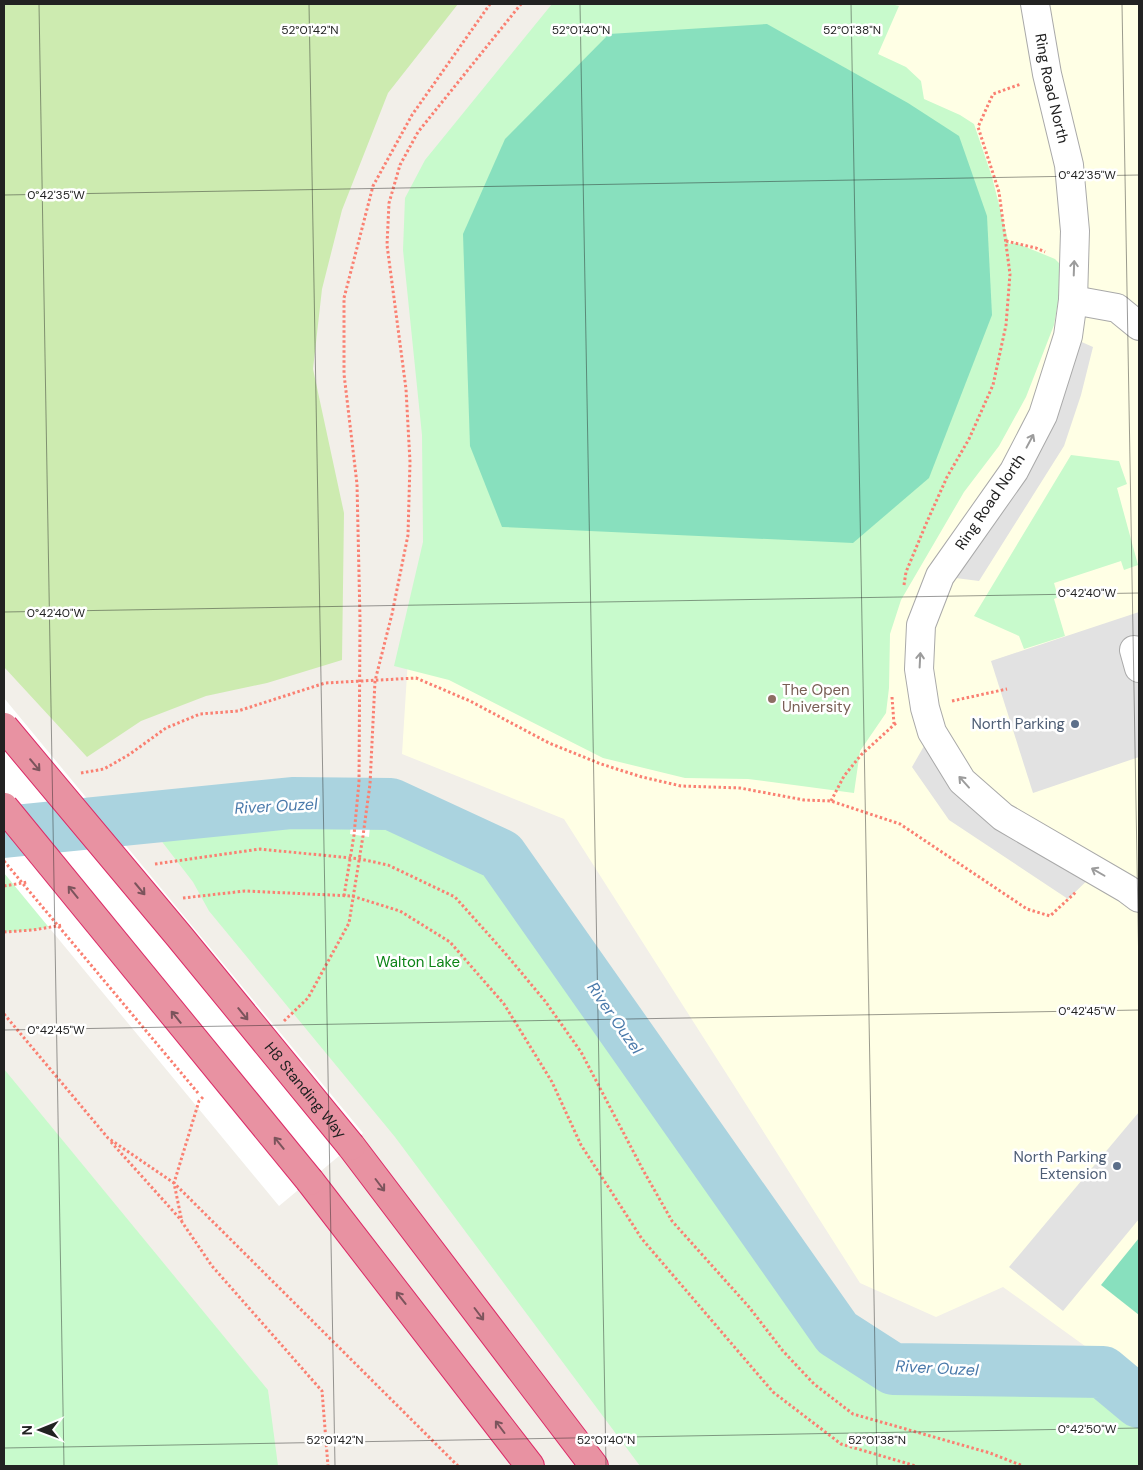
<svg xmlns="http://www.w3.org/2000/svg" width="1143" height="1470" viewBox="0 0 1143 1470" font-family="'DM Sans',sans-serif">
  <rect width="100%" height="100%" fill="#f2efe9"/>
  <polygon fill="#ffffe5" points="578,4 1139,4 1139,1385 1003,1287 936,1317 860,1283 564,819 402,754 409,643"/>
  <polygon fill="#cdebb0" points="4,4 458,4 388,93 342,210 322,289 313,369 344,513 342,660 267,683 206,696 141,721 87,757 4,667"/>
  <g fill="#c8facc">
    <polygon points="552,4 891,4 899,6 878,54 906,67 921,81 924,99 960,115 974,124 992,177 1009,244 1016,243 1055,259 1064,268 1054,325 1026,397 999,446 964,492 901,600 890,634 889,688 886,713 860,751 854,793 748,779 685,778 603,758 449,680 394,666 423,542 422,435 403,250 405,198 425,160"/>
    <polygon points="1071,455 1119,461 1127,484 1117,488 1138,565 1124,570 1121,561 1054,583 1058,597 1054,599 1065,636 1024,649 1019,636 974,616"/>
    <polygon points="292,803 391,804 501,855 837,1333 893,1369 1103,1372 1139,1402 1139,1466 640,1466 395,1137 209,911 193,882 153,830"/>
    <polygon points="4,807 94,917 33,930 4,932"/>
    <polygon points="4,1069 268,1390 278,1466 4,1466"/>
  </g>
  <g fill="#88e0be">
    <polygon points="767,24 908,103 959,136 987,216 992,315 929,478 853,543 502,527 470,446 463,234 505,139 609,34"/>
    <polygon points="1139,1238 1139,1315 1101,1285"/>
  </g>
  <g fill="#e2e2e2">
    <polygon points="1068,336 1093,347 1081,395 1064,446 979,581 940,576 1014,471"/>
    <polygon points="1139,612 1139,757 1033,793 991,661"/>
    <polygon points="932,732 962,781 1097,871 1068,899 949,820 912,767"/>
    <polygon points="1139,1112 1139,1219 1063,1311 1009,1267"/>
  </g>
  <g fill="#fff">
    <polygon points="4,698 363,1133 351,1146 279,1206 4,873"/>
    <polygon points="355,782 374,783 369,837 350,834"/>
  </g>
  <g fill="none" stroke-linecap="round" stroke-linejoin="round">
    <polyline stroke="#aad3df" stroke-width="52" points="4,832 292,803 391,804 501,855 837,1333 893,1369 1103,1372 1139,1402"/>
    <defs>
      <g id="minor">
        <path id="s1" d="M 1035,4 L 1047,74 L 1069,165 L 1075,231 L 1073,300 L 1068,336 L 1043,415 L 1014,471 L 940,576 L 921,625 L 919,669 L 925,708 L 932,732 L 962,781 L 1003,817 L 1127,889 L 1139,898"/>
        <polyline points="1073,300 1117,308 1139,326"/>
        <polyline points="1134,650 1139,668"/>
      </g>
      <g id="highway">
        <polyline points="351,1146 594,1466"/>
        <polyline points="310,1181 530,1466"/>
      </g>
    </defs>
    <use href="#minor" stroke="#a9a9a9" stroke-width="30"/>
    <use href="#highway" stroke="#dc2a67" stroke-width="30"/>
    <g stroke="#fa8072" stroke-width="3" stroke-dasharray="2.5 2.5" stroke-linecap="butt">
      <polyline points="1006,241 1036,248 1045,252"/>
      <polyline points="904,585 906,572 926,524 947,477 969,439 993,385 1006,325 1010,274 999,192 978,127 993,94 1021,84"/>
      <polyline points="892,697 894,724"/>
      <polyline points="952,701 1007,689"/>
      <polyline points="81,773 104,769 130,754 166,728 200,714 238,711 325,683 416,678 470,701 549,743 601,764 642,777 681,786 740,788 804,800 831,801 900,824 1027,909 1050,916 1076,892"/>
      <polyline points="831,801 844,776 861,755 896,723"/>
      <polyline points="155,864 260,849 360,859 388,865 455,897 505,953 545,1001 581,1052 643,1170 672,1221 749,1307 783,1351 814,1384 853,1414 990,1453 1023,1466"/>
      <polyline points="4,886 28,882"/>
      <polyline points="344,896 354,835 359,782 360,620 357,484 344,374 344,298 373,186 412,115 490,4"/>
      <polyline points="183,898 245,891 352,896 400,911 450,942 504,1004 552,1082 581,1145 642,1239 773,1392 841,1444 916,1466"/>
      <polyline points="4,932 33,930 63,925"/>
      <polyline points="4,1014 108,1138 174,1183 182,1222 212,1266 322,1391 328,1466"/>
      <polyline points="284,1021 308,998 349,923 363,836 370,784 375,681 392,614 408,535 410,462 406,389 387,245 389,203 400,165 418,132 521,4"/>
      <polyline points="203,1097 199,1101 174,1183 458,1466"/>
      <polyline points="111,1142 182,1221"/>
    </g>
    <use href="#minor" stroke="#fff" stroke-width="28"/>
    <use href="#highway" stroke="#e892a2" stroke-width="28"/>
    <defs>
      <g id="highway-bridge">
        <path id="s2" d="M 4,727 L 179,936 L 351,1146"/>
        <polyline points="4,807 310,1181"/>
      </g>
    </defs>
    <use href="#highway-bridge" stroke="#dc2a67" stroke-width="30" stroke-linecap="butt"/>
    <polyline stroke="#fa8072" stroke-width="3" stroke-dasharray="2.5 2.5" stroke-linecap="butt" points="4,861 198,1093"/>
    <use href="#highway-bridge" stroke="#e892a2" stroke-width="28"/>
  </g>
  <defs><path id="oneway-shaft" d="M-6 0H5M1.5-3L5.5 0L1.5 3" fill="none" stroke-width="1.6" stroke-linecap="round" stroke-linejoin="round" transform="scale(1.25)"/></defs>
  <g stroke="#9c9c9c">
    <use href="#oneway-shaft" transform="translate(1074 268) rotate(-88)"/>
    <use href="#oneway-shaft" transform="translate(1030 441) rotate(-62)"/>
    <use href="#oneway-shaft" transform="translate(920 660) rotate(-87)"/>
    <use href="#oneway-shaft" transform="translate(964 782) rotate(-132)"/>
    <use href="#oneway-shaft" transform="translate(1098 872) rotate(-150)"/>
  </g>
  <g stroke="#7b545c">
    <use href="#oneway-shaft" transform="translate(35 765) rotate(50)"/>
    <use href="#oneway-shaft" transform="translate(140 889) rotate(50)"/>
    <use href="#oneway-shaft" transform="translate(73 892) rotate(-129)"/>
    <use href="#oneway-shaft" transform="translate(243 1014) rotate(51)"/>
    <use href="#oneway-shaft" transform="translate(176 1017) rotate(-129)"/>
    <use href="#oneway-shaft" transform="translate(279 1143) rotate(-129)"/>
    <use href="#oneway-shaft" transform="translate(380 1185) rotate(53)"/>
    <use href="#oneway-shaft" transform="translate(401 1298) rotate(-128)"/>
    <use href="#oneway-shaft" transform="translate(479 1314) rotate(53)"/>
    <use href="#oneway-shaft" transform="translate(500 1427) rotate(-127)"/>
  </g>
  <path fill="none" stroke="#222" stroke-width="1" stroke-opacity="0.45" d="M 39,4 L 64,1466M 309,4 L 335,1466M 580,4 L 606,1466M 851,4 L 877,1466M 1122,4 L 1139,975M 4,195 L 1139,175M 4,612 L 1139,593M 4,1030 L 1139,1010M 4,1448 L 1139,1428"/>
  <circle fill="#8d6e63" stroke="#fff" stroke-width="2" cx="772" cy="699" r="5"/>
  <g fill="#5c6f8a" stroke="#fff" stroke-width="2">
    <circle cx="1075" cy="724" r="5"/>
    <circle cx="1117" cy="1166" r="5"/>
  </g>
  <g text-anchor="middle" dominant-baseline="central" stroke-width="5" stroke-linejoin="round" paint-order="stroke">
    <g font-size="15" fill="#222" stroke="#fff">
      <text stroke="none"><textPath href="#s1" startOffset="86">Ring Road North</textPath></text>
      <text transform="translate(990 502) rotate(-56)">Ring Road North</text>
      <text stroke="none"><textPath href="#s2" startOffset="472">H8 Standing Way</textPath></text>
    </g>
    <g font-size="15" fill="#785e54" stroke="#fff" text-anchor="start">
      <text x="782" y="690">The Open<tspan x="782" dy="17">University</tspan></text>
    </g>
    <g font-size="15" fill="#4e5e75" stroke="#fff" text-anchor="end">
      <text x="1065" y="724">North Parking</text>
      <text x="1107" y="1157">North Parking<tspan x="1107" dy="17">Extension</tspan></text>
    </g>
    <g font-size="15" fill="#0c8416" stroke="#fff">
      <text x="418" y="962">Walton Lake</text>
    </g>
    <g font-size="16" font-style="italic" fill="#4a7aab" stroke="#fff">
      <text transform="translate(276 806) rotate(-3)">River Ouzel</text>
      <text transform="translate(615 1018) rotate(55)">River Ouzel</text>
      <text transform="translate(937 1368) rotate(3)">River Ouzel</text>
    </g>
  </g>
  <g font-size="12" text-anchor="middle" fill="#222" stroke="#fff" stroke-width="5" stroke-linejoin="round" paint-order="stroke">
    <text x="310" y="34">52°01'42"N</text>
    <text x="581" y="34">52°01'40"N</text>
    <text x="852" y="34">52°01'38"N</text>
    <text x="1087" y="179">0°42'35"W</text>
    <text x="56" y="199">0°42'35"W</text>
    <text x="1087" y="597">0°42'40"W</text>
    <text x="56" y="617">0°42'40"W</text>
    <text x="1087" y="1015">0°42'45"W</text>
    <text x="56" y="1034">0°42'45"W</text>
    <text x="1087" y="1433">0°42'50"W</text>
    <text x="335" y="1444">52°01'42"N</text>
    <text x="606" y="1444">52°01'40"N</text>
    <text x="877" y="1444">52°01'38"N</text>
  </g>
  <rect width="1143" height="1470" fill="none" stroke="#222222" stroke-width="10"/>
  <g transform="translate(40 1430) rotate(269)" stroke="#ffffff" stroke-width="4" paint-order="stroke">
  <path d="M0-4L9 19L0 12L-9 19Z" fill="#222222"/>
  <text y="-8" font-size="14" font-weight="bold" text-anchor="middle" fill="#222222">N</text>
  </g>
</svg>
